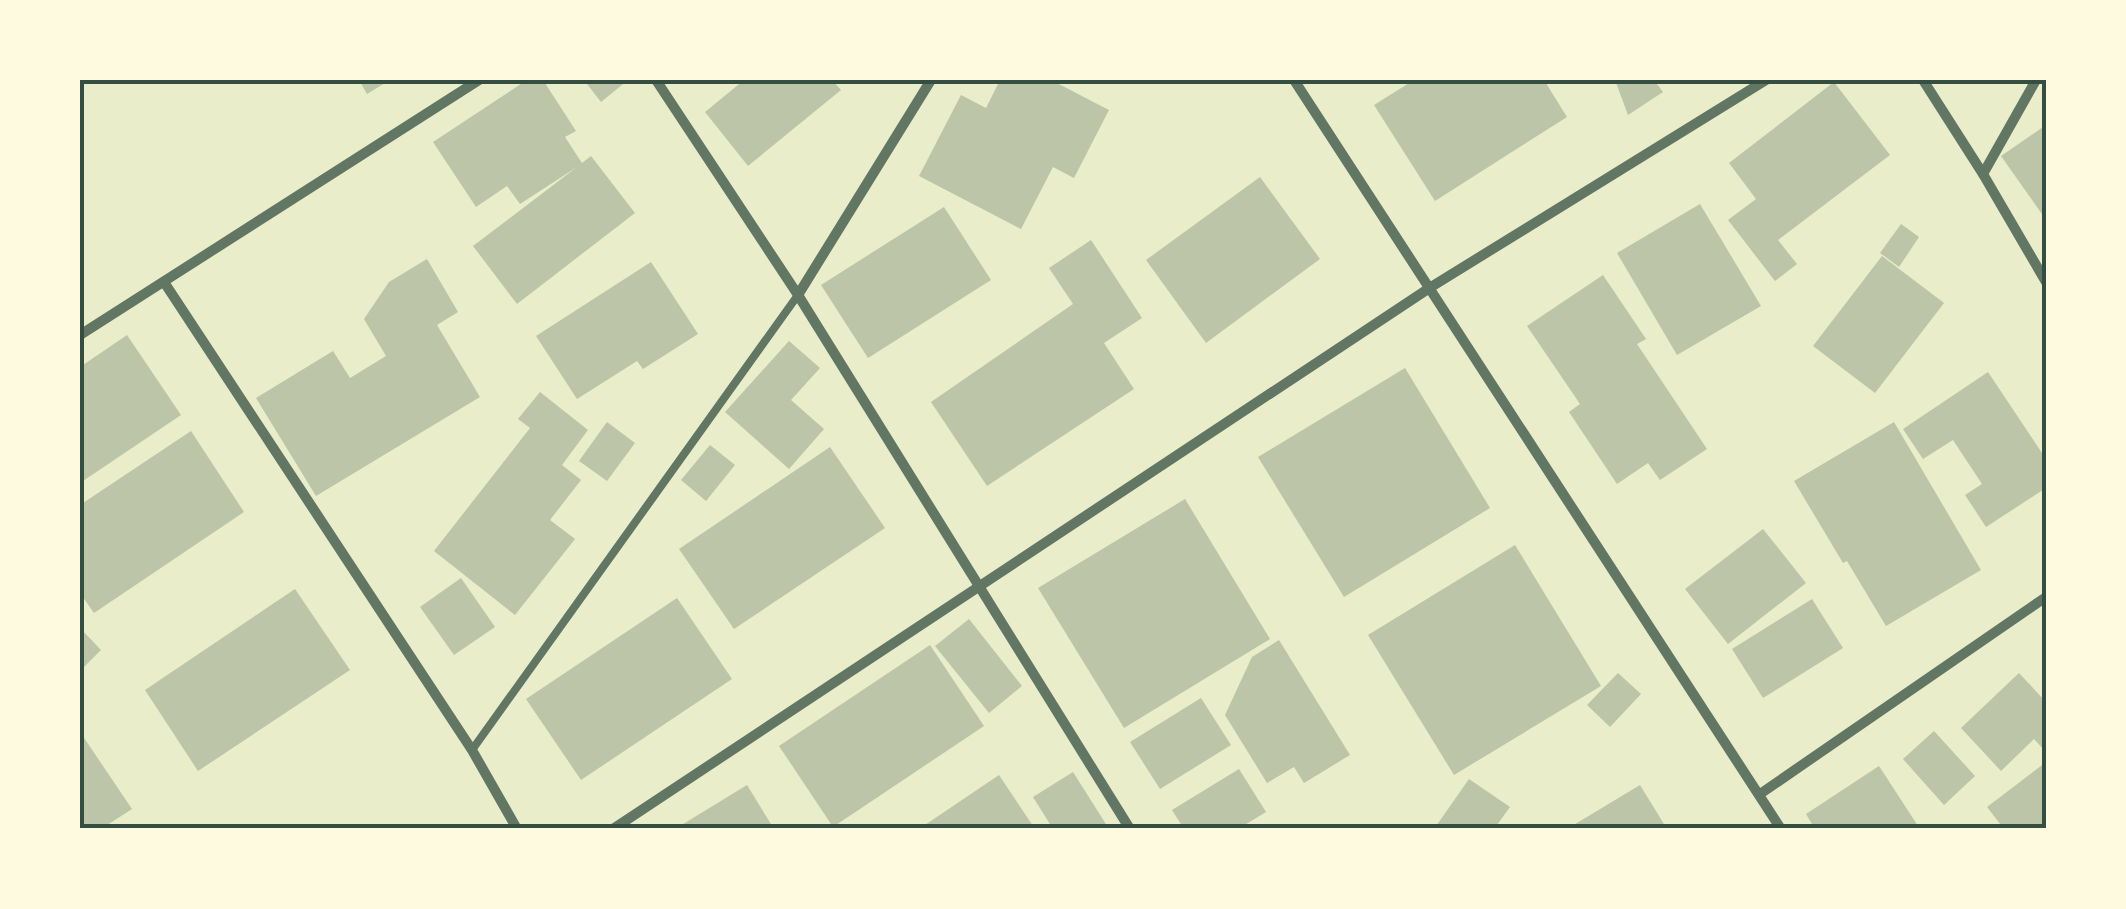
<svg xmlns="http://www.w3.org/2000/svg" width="2126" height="909" viewBox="0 0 2126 909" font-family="'Roboto Condensed',sans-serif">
  <rect width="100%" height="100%" fill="#e9edc9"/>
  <g fill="#bcc5a7">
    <polygon points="359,80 390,80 367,94"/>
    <polygon points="527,80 543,80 576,131 565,137 582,163 591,156 635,213 517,304 473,246 577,167 520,204 507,186 476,207 433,142"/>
    <polygon points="584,80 628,80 601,102"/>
    <polygon points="744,80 832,80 841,90 748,166 705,112"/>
    <polygon points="1000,80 1051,80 1109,110 1074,178 1053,167 1021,229 919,176 961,95 986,108"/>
    <polygon points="1414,80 1544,80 1567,117 1435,201 1374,105"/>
    <polygon points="1615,80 1654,80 1663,92 1628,115"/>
    <polygon points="1834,82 1890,155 1778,240 1797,264 1775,281 1728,220 1756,199 1729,163"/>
    <polygon points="2046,125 2046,216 2044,217 2001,156"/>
    <polygon points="1260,177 1320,259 1206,343 1146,260"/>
    <polygon points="1700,204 1761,306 1677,355 1617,253"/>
    <polygon points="944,207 991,280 868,358 821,285"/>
    <polygon points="1901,224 1919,237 1899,267 1880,253"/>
    <polygon points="1091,240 1142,318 1104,343 1134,389 987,486 931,402 1073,304 1049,268"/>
    <polygon points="1882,256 1944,303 1875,393 1813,346"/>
    <polygon points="427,259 458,312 437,325 480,397 316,496 256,398 333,351 350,378 386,356 364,319 389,282"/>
    <polygon points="651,262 698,334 643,369 637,361 577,399 536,336"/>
    <polygon points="1603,275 1646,339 1637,344 1707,449 1660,480 1648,463 1617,484 1569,412 1580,404 1527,326"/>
    <polygon points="127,335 181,415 80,483 80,367"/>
    <polygon points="789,341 820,368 791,400 824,429 789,469 725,412"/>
    <polygon points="1405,368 1490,508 1344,597 1258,457"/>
    <polygon points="1988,372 2046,459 2046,488 1986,527 1965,495 1982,484 1953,440 1923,459 1903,429"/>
    <polygon points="540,392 588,430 562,465 581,480 550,520 575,539 515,615 434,551 530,428 518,419"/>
    <polygon points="607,422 635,443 607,481 579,461"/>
    <polygon points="1894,422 1981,570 1886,626 1847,561 1843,563 1794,481"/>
    <polygon points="191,431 244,512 94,613 80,593 80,505"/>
    <polygon points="710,445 735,465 706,501 681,480"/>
    <polygon points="830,447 885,528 734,629 679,549"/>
    <polygon points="1185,499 1270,639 1124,728 1038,588"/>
    <polygon points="1763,529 1806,583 1728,644 1685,589"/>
    <polygon points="1515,545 1601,686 1454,775 1368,635"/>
    <polygon points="461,578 495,627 454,655 420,607"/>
    <polygon points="295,589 350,670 198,771 145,690"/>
    <polygon points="677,598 732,679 581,780 526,699"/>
    <polygon points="1812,599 1843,648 1763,698 1732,649"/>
    <polygon points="969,619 1022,686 989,713 935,646"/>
    <polygon points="80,628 101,650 80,671"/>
    <polygon points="1279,640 1350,755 1304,783 1294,767 1267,783 1225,715 1252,657"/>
    <polygon points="930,645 984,726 833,827 779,746"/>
    <polygon points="1618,673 1641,694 1610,727 1587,705"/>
    <polygon points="2019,673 2046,702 2046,752 2034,739 2001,771 1961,728"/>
    <polygon points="1201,698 1231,745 1160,789 1130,742"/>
    <polygon points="1934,731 1975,776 1944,805 1903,759"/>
    <polygon points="80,732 132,809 101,829 80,829"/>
    <polygon points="2046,762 2046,829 2004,829 1987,807"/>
    <polygon points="1879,766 1918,826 1913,829 1815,829 1806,814"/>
    <polygon points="1239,769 1266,812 1238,829 1184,829 1172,810"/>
    <polygon points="1073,772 1109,829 1053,829 1033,797"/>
    <polygon points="999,775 1035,829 919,829"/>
    <polygon points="1469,779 1510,807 1494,829 1434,829"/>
    <polygon points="747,785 774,829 675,829"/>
    <polygon points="1640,785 1667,829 1567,829"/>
  </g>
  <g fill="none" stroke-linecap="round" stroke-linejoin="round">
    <polyline stroke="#617663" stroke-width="8" points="472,750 798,295"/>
    <g stroke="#617663" stroke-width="10">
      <polyline points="656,80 798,295 1130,829"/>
      <polyline points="1294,80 1781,829"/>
      <polyline points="1923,80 1983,174 2046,282"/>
      <polyline points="1983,174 2036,80"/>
      <polyline points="164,282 472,750 517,829"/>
      <polyline points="798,295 931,80"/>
      <polyline points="80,335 479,80"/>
      <polyline points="1760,794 2046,597"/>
      <polyline points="613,829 1431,287 1766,80"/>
    </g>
  </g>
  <rect width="2126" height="909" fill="none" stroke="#fefae0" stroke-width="165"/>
  <rect x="82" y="82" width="1962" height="744" fill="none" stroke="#344e41" stroke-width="4"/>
</svg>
